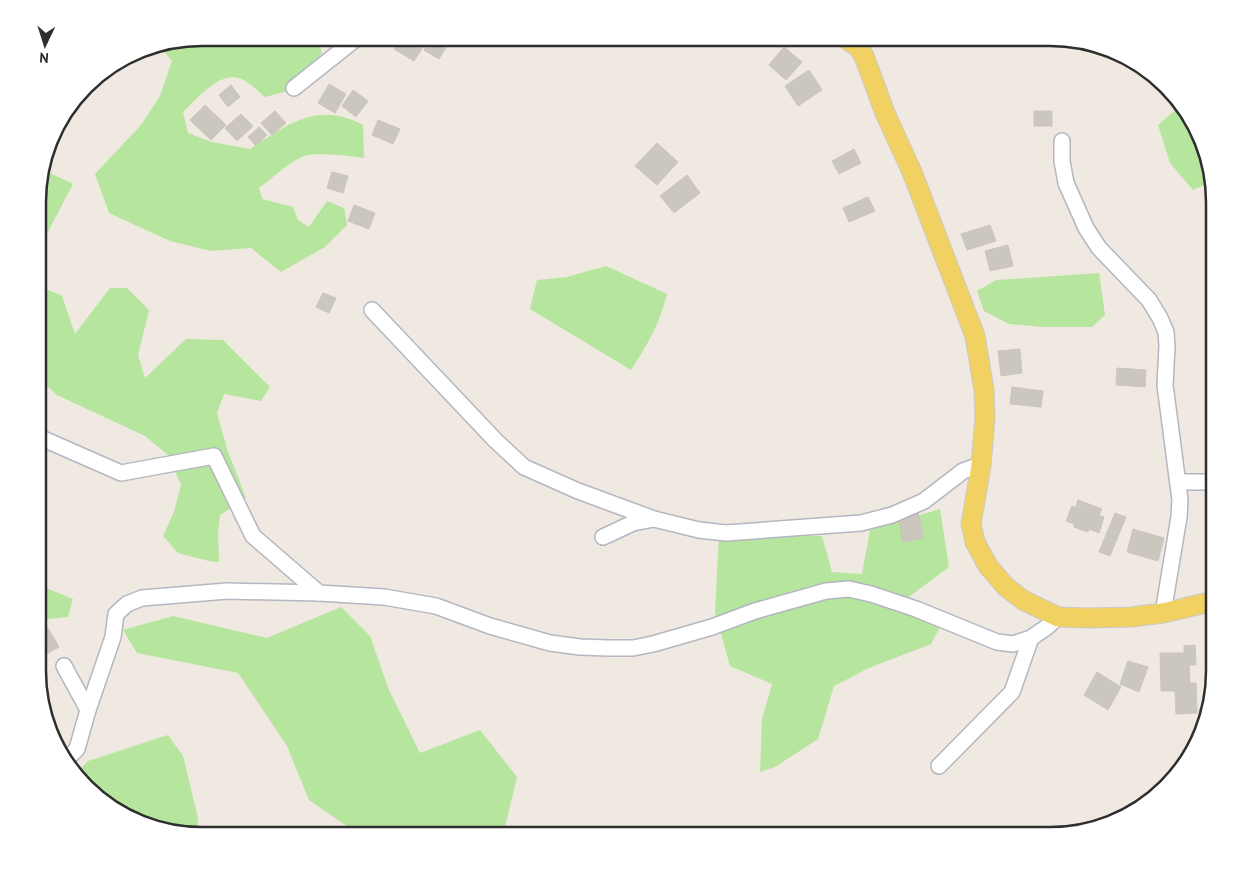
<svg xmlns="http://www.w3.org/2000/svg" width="1252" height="873" viewBox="0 0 1252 873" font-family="'PT Sans',sans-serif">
  <rect width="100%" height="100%" fill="#efe9e1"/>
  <g fill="#b6e59e">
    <path d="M 202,38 L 317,38 L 322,53 L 288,91 L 265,97 C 258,91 248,81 239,78 C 218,72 197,99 183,112 L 188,133 L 212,142 L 250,149 C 289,124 317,101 363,125 L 364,158 C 350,156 316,152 304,156 C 287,163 273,178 259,188 L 262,199 L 293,207 L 298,220 L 309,227 L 327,201 L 344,208 L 347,225 L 325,247 L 281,272 L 251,248 L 211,251 L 170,241 L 109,213 L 95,174 L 141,125 L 160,96 L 172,61 L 159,46 Z"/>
    <polygon points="1180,106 1193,120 1211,182 1193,190 1170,163 1158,125"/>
    <polygon points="44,170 73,184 39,249 39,184"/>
    <path d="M 606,266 L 667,294 C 659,325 648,344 631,370 L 530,309 L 537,280 L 567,277 Z"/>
    <polygon points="1099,273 1105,315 1092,327 1043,327 1009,324 984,311 977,291 996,280"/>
    <polygon points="39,286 62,296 75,334 110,288 127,288 149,310 138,355 145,378 186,339 223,340 270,387 261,401 224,394 217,413 227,449 246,498 220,515 218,534 219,562 209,561 178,553 163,536 174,512 181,485 168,455 145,436 57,395 39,378"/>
    <polygon points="940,509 949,567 894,608 941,625 931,644 869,668 834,686 818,739 775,767 760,772 762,719 772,684 730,666 715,612 719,537 822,536 832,572 862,574 870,530"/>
    <polygon points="39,585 73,599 68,617 39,620"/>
    <polygon points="341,607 370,636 389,690 420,753 480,730 517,777 503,835 360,835 309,800 287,746 238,673 137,653 123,630 173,616 267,638"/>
    <polygon points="168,735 183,756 198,818 197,835 149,827 102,802 77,773 88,761"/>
  </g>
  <g fill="#cbc7bf" stroke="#cbc5ba">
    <polygon points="401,38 408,38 423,47 414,61 394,49"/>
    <polygon points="431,38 437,38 448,44 439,59 424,50"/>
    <polygon points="784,47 802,62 786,80 769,65"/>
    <polygon points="809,70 822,90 798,106 785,86"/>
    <polygon points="329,84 346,94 335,113 318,103"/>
    <polygon points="231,85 240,97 228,107 219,95"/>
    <polygon points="353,90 368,101 356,117 342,106"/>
    <polygon points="205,105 226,125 211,140 190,120"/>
    <polygon points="275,111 286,123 272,135 261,123"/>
    <rect x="1034" y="111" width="18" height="15"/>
    <polygon points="241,114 253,126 237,141 225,128"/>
    <polygon points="378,120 400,129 393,144 372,135"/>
    <polygon points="259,127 267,135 256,146 248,137"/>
    <polygon points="657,143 678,162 657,185 635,166"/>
    <polygon points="854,149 861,163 839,174 832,161"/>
    <polygon points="332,172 348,176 343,193 327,188"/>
    <polygon points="687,175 700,193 674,213 660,196"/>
    <polygon points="868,197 875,211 849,222 843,208"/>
    <polygon points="354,205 375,213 369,229 348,221"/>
    <polygon points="990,225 996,241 967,250 961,234"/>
    <polygon points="1008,245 1013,266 990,271 985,251"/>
    <polygon points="323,293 336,298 329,313 316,307"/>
    <polygon points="1020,349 1022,373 1001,376 998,351"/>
    <polygon points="1117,368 1146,370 1145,387 1116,385"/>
    <polygon points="1012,387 1043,391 1041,407 1010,404"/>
    <polygon points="1078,500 1102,509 1099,515 1076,506"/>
    <polygon points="1072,506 1104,517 1099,533 1089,529 1088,532 1074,527 1074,524 1066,521"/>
    <polygon points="918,512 924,538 903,542 898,516"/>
    <polygon points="1115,513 1126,517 1110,556 1099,552"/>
    <polygon points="1133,529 1164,538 1158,561 1127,552"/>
    <polygon points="48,628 59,647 39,658 39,633"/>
    <polygon points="1195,645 1196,665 1189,665 1190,683 1196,683 1197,713 1176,714 1175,691 1161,691 1160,653 1184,653 1184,646"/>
    <polygon points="1128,661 1148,667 1139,692 1120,684"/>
    <polygon points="1097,672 1121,687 1108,710 1084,695"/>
    <polygon points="1209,708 1206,724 1201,734 1199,709"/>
  </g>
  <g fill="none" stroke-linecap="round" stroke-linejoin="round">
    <defs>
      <g id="minor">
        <polyline points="294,88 357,38"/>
        <polyline points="1062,141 1062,161 1066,183 1086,228 1099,248 1149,300 1160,318 1166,332 1167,346 1165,385 1180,500 1179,517 1163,613"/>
        <polyline points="372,310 495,440 524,467 578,491 654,519"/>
        <polyline points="39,437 121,473 214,456 253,536 319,593"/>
        <polyline points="1178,482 1214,482"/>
        <polyline points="603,537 633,523 654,519 699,530 726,533 861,523 892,515 924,501 963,471 974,467 981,466"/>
        <polyline points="64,666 88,710"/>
        <polyline points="66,760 77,749 88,710 113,637 116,614 127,604 142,598 227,591 319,593 384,597 436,606 490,626 550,643 580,647 608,648 633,648 653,644 712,627 755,611 826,591 849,589 871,594 916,609 997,642 1013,644 1031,638 1047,627 1058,617"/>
        <polyline points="939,766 1012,692 1031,638"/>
      </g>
      <polyline id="major" points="845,38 858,47 864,56 885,113 912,172 975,336 984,390 985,417 981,466 971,524 975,542 988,566 1006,587 1023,600 1058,617 1089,618 1131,617 1163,613 1214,601"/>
    </defs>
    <use href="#minor" stroke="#b4b7c1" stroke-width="18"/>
    <use href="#major" stroke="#c9c9c9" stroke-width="21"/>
    <use href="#minor" stroke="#fff" stroke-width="15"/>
    <use href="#major" stroke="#f2d163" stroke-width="19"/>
  </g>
  <path d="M0 0H1252V873H0ZM202 46H1050A156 156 0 0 1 1206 202V671A156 156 0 0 1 1050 827H202A156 156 0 0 1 46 671V202A156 156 0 0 1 202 46Z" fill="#fff" fill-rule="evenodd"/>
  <path fill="none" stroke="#2e2e2e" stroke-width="2.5" d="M202 46H1050A156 156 0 0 1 1206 202V671A156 156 0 0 1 1050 827H202A156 156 0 0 1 46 671V202A156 156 0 0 1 202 46Z"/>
  <g transform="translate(45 45) rotate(184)" stroke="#ffffff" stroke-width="4" paint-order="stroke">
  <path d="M0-4L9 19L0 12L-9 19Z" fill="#2e2e2e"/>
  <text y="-8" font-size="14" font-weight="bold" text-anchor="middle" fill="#2e2e2e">N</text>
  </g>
</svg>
